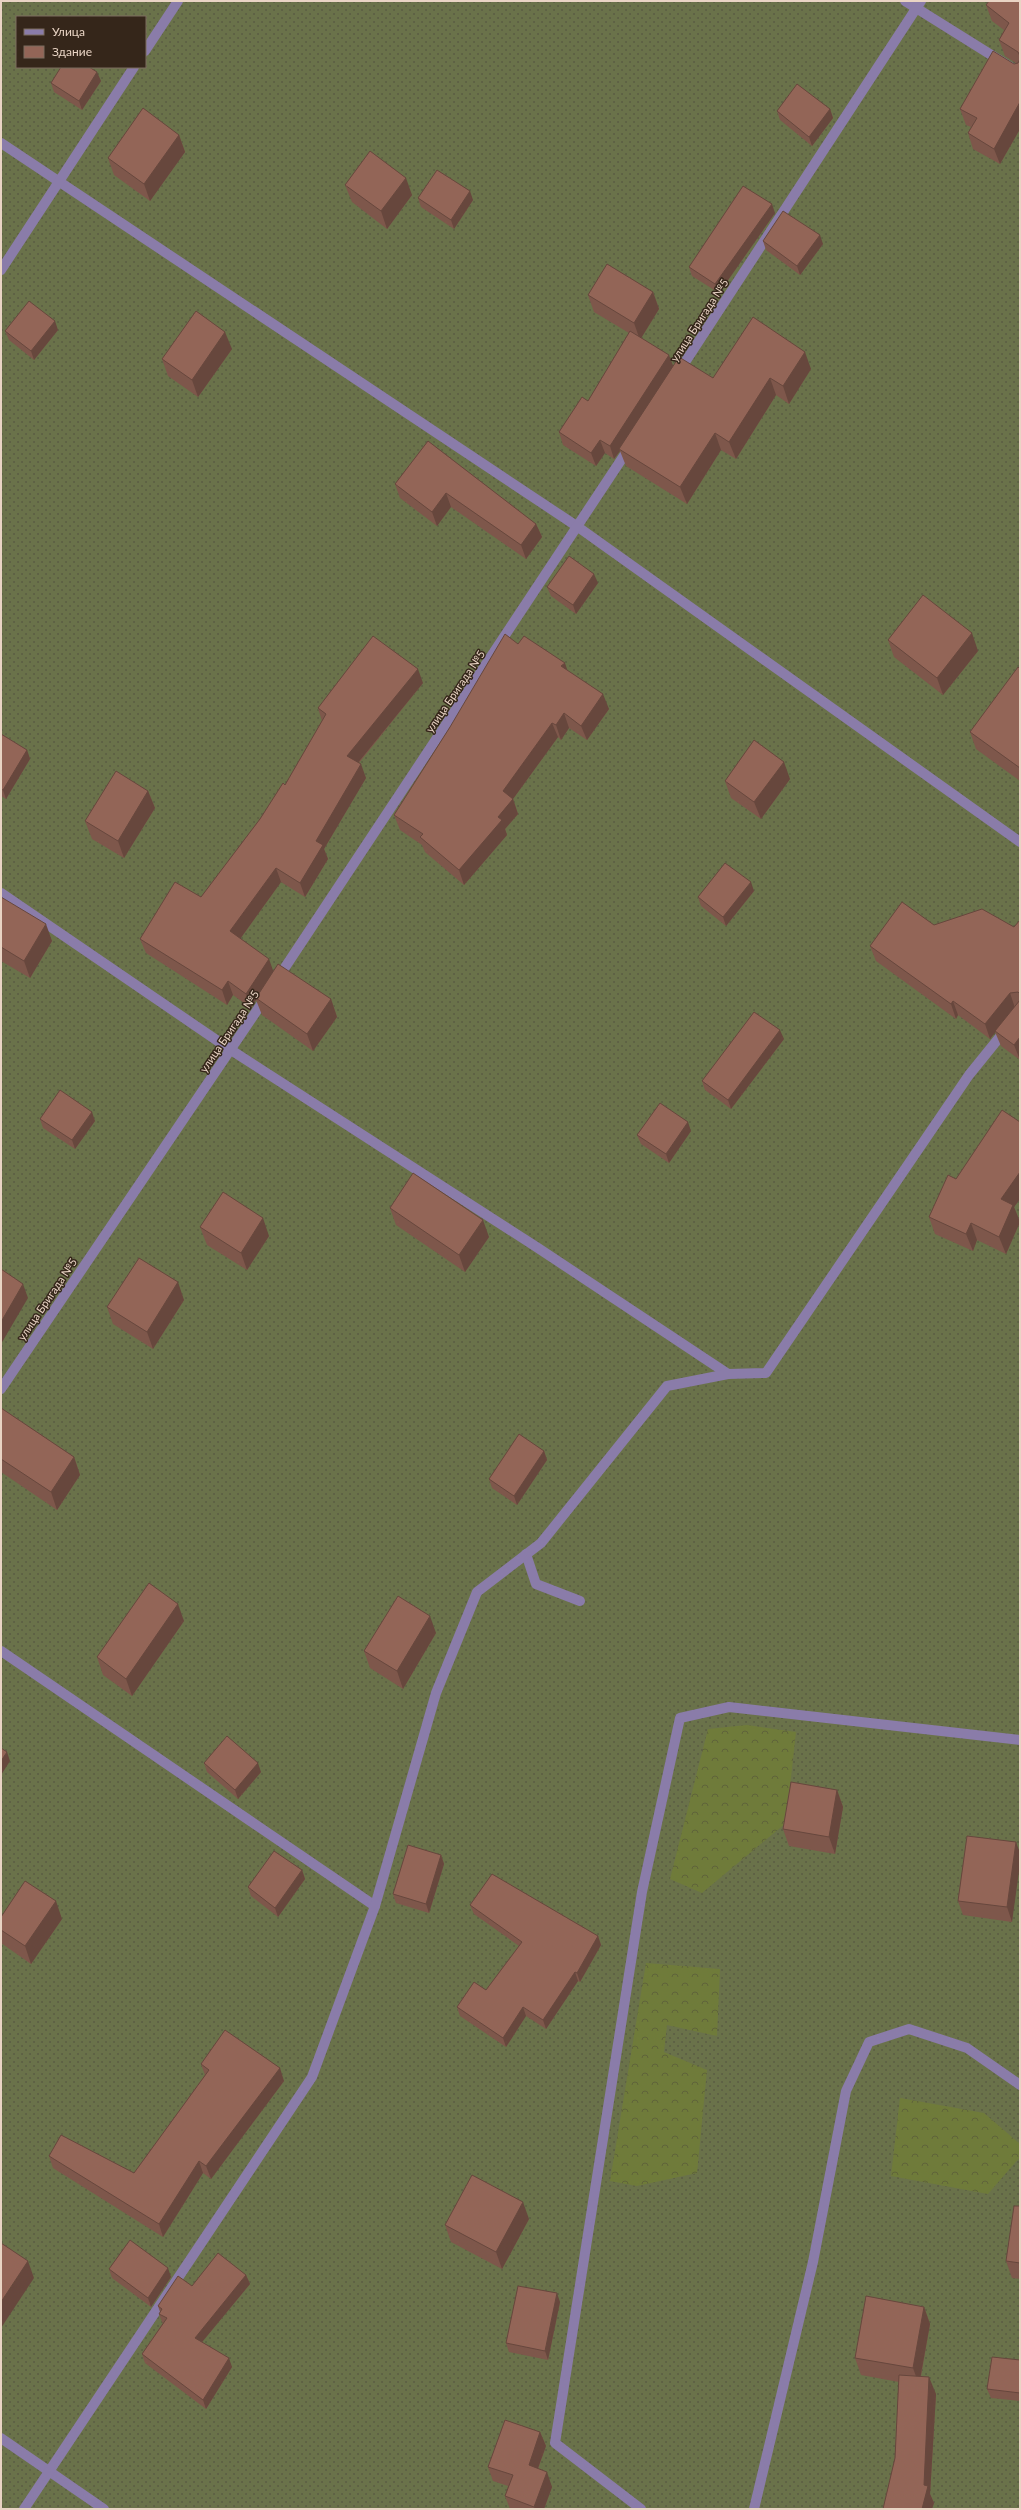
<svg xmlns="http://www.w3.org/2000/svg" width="1021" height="2510" viewBox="0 0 1021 2510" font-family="Lato,sans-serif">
  <defs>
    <pattern id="grass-dots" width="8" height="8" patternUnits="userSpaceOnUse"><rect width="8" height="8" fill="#6a724a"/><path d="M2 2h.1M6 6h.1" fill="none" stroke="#5a5c43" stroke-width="1.8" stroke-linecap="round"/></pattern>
    <pattern id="forest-crowns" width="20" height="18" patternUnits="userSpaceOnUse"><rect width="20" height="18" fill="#6f7b3a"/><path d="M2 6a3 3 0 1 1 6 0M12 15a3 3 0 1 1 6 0" fill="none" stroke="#5f633a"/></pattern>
  </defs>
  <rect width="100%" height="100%" fill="#5c3a1e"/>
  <path fill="url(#grass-dots)" fill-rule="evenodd" d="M 1,1 L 1020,1 L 1020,2509 L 1,2509 ZM 17,17 L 145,17 L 145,67 L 17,67 Z"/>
  <g fill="url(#forest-crowns)">
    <polygon points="747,1725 796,1732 786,1823 702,1893 670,1879 708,1729"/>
    <polygon points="646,1963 720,1969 717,2036 667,2025 664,2052 707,2070 697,2173 637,2186 610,2181"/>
    <polygon points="900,2098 984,2113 1020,2144 1020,2157 988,2194 891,2176"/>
  </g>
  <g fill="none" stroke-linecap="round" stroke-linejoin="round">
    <g stroke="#8a7ca9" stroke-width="10">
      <polyline points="905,1 1020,73"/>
      <polyline points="145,51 178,1"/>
      <polyline points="1,143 578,527 1020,842"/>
      <polyline points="1,270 134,67"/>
      <polyline points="678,373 921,1"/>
      <polyline points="1,893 231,1050 538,1248 728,1374"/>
      <polyline points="278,978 629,448"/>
      <polyline points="1,1389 266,997"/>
      <polyline points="526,1554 536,1584 580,1601"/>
      <polyline points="1,1651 375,1906"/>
      <polyline points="1,2438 104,2509"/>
      <polyline points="24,2509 312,2077 375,1906 436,1693 477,1592 541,1543 667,1386 728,1374 766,1373 969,1075 1020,1012"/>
      <polyline points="641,2509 555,2443 642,1892 680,1718 729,1707 1020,1740"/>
      <polyline points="754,2509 813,2262 846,2091 869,2042 909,2029 967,2048 1020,2085"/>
    </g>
  </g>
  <g fill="#7e574b">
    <polygon points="1020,1 1020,129 1000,164 973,149 968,133 971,127 966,125 960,109 1014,64 1016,63 1005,56 999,40 1004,30 992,21 986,5"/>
    <polygon points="101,81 82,110 54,92 51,83"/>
    <polygon points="830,109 833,118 812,146 780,120 777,111"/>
    <polygon points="179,135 185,152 150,201 114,175 108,158"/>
    <polygon points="345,185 412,195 387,229 352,202"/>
    <polygon points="418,198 473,200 454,229 421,207"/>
    <polygon points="775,213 719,293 692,276 689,267"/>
    <polygon points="763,241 823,244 800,275 766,250"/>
    <polygon points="653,292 659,309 641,338 673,366 713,378 811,369 789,404 776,395 736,459 721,450 687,504 626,466 620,451 614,459 605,453 596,466 563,445 559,432 588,401 629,333 594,312 588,295"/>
    <polygon points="58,330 34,360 9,340 5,331"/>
    <polygon points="232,349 198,397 168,376 162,359"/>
    <polygon points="428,441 536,524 542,537 526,559 451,507 437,526 400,498 395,484"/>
    <polygon points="598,583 576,614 551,596 547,587"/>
    <polygon points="888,640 978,651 943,695 894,657"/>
    <polygon points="518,644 567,670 609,709 587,740 569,728 561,740 558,737 513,799 518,814 505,829 507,835 464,885 425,852 422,845 400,830 394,815"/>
    <polygon points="1020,669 1020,781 976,749 970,732"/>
    <polygon points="423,683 359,763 366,778 324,849 328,859 305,897 281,882 240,939 273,971 331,999 337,1017 313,1051 262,1015 256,1000 251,1008 233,995 227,1005 146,953 140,939 201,897 260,819 285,785 322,721 318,708"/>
    <polygon points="1,734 27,750 30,759 6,799 1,796"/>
    <polygon points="790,779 761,819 731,798 725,781"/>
    <polygon points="148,791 155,808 124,858 92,839 85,821"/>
    <polygon points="754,891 726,926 701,906 698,897"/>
    <polygon points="1,897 52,941 30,978 1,961"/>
    <polygon points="1020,920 1020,1060 1001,1046 995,1032 990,1039 958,1015 956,1019 876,961 870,946 934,925 1014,927"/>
    <polygon points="784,1039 731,1109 705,1090 702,1081"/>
    <polygon points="40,1119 95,1121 75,1149 43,1128"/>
    <polygon points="1020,1122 1020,1199 1014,1207 1020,1222 1006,1254 977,1240 973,1251 935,1234 929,1217 956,1179"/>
    <polygon points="691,1131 669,1163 641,1144 637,1135"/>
    <polygon points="390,1208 489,1237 465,1272 396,1225"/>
    <polygon points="200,1227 269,1236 247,1270 207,1245"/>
    <polygon points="184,1300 153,1349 113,1324 107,1307"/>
    <polygon points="1,1408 74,1457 80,1475 57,1510 1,1472"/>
    <polygon points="544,1451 547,1460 517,1505 492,1488 489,1479"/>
    <polygon points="184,1621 132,1696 103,1675 97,1657"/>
    <polygon points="436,1633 403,1689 370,1668 364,1651"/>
    <polygon points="204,1763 261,1772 238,1799 207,1772"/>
    <polygon points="837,1790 843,1807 835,1854 789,1846 783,1829"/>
    <polygon points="1016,1842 1012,1922 963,1915 958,1901"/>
    <polygon points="441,1855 444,1864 429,1913 396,1903 393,1894"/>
    <polygon points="302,1870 305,1879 278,1917 251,1896 248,1887"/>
    <polygon points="470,1905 598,1936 601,1945 580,1982 578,1981 546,2029 526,2016 506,2047 460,2016 457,2007 486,1990 519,1946 474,1914"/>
    <polygon points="1,1917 62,1919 31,1964 1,1943"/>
    <polygon points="201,2064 284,2081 211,2179 203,2173 163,2237 53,2168 49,2156 134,2173 205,2075"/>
    <polygon points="1020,2206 1020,2279 1012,2278 1006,2261"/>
    <polygon points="529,2219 502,2269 451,2242 445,2225"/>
    <polygon points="109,2269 171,2277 151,2307 112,2278"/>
    <polygon points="246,2275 250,2284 202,2342 232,2367 206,2409 145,2363 142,2354 163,2323 162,2322 159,2314 160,2312 158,2306 192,2286"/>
    <polygon points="560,2302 548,2360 509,2352 506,2343"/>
    <polygon points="924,2307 930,2324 921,2376 936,2394 930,2494 934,2503 932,2509 883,2509 895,2458 899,2382 861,2375 855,2358"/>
    <polygon points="1020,2360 1020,2401 991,2398 987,2389"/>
    <polygon points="540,2432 546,2446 538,2469 552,2487 544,2509 510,2509 505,2496 508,2486 493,2481 488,2467"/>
  </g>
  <g fill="#67473d">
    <polygon points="97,72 101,81 82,110 79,101"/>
    <polygon points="1020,102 1020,129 1000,164 994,149"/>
    <polygon points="830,109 833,118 812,146 809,137"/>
    <polygon points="179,135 185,152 150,201 144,184"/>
    <polygon points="406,178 412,195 387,229 381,211"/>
    <polygon points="470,191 473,200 454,229 451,220"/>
    <polygon points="772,204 775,213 719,293 715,284"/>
    <polygon points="820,235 823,244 800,275 797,266"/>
    <polygon points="653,292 659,309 640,340 634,323"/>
    <polygon points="55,321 58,330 34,360 31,351"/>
    <polygon points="225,332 232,349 198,397 192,380"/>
    <polygon points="805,352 811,369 789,404 783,386"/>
    <polygon points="669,355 674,368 619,449 620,451 614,459 610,446"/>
    <polygon points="770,378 776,395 736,459 729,442"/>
    <polygon points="715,433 721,450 687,504 680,487"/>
    <polygon points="600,440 605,453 596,466 591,453"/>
    <polygon points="446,493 451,507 437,526 432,512"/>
    <polygon points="536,524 542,537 526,559 521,545"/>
    <polygon points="594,574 598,583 576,614 573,605"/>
    <polygon points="972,633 978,651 943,695 937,678"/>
    <polygon points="565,663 570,678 561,666"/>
    <polygon points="418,669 423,683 352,770 347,756"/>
    <polygon points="603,694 609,709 587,740 581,726"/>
    <polygon points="564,713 569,728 561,740 556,725"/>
    <polygon points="552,723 558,737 513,799 518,814 505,829 507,835 464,885 459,870 498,817 503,791"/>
    <polygon points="27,750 30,759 6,799 3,790"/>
    <polygon points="784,762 790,779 761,819 754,802"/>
    <polygon points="361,764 366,778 324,849 328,859 305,897 300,883 316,841"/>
    <polygon points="148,791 155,808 124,858 118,841"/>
    <polygon points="276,868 281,882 235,946 230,931"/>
    <polygon points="751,882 754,891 726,926 723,917"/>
    <polygon points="46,924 52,941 30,978 24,961"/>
    <polygon points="269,959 274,973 256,998 256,1000 251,1008 246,994"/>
    <polygon points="228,981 233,995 227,1005 222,990"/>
    <polygon points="1010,993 1015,1008 990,1039 985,1024"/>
    <polygon points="331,999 337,1017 313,1051 307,1034"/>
    <polygon points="953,1001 958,1015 956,1019 951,1004"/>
    <polygon points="780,1030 784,1039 731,1109 728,1100"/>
    <polygon points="1020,1037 1020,1060 1014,1045"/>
    <polygon points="92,1112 95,1121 75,1149 72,1140"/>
    <polygon points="688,1122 691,1131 669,1163 666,1154"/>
    <polygon points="1020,1172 1020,1199 1014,1207 1020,1222 1006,1254 999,1237 1001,1199"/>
    <polygon points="263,1218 269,1236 247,1270 241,1253"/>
    <polygon points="483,1220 489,1237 465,1272 459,1255"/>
    <polygon points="971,1223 977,1240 973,1251 966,1234"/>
    <polygon points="178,1282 184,1300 153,1349 147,1332"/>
    <polygon points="23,1284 28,1298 1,1344 1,1322"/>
    <polygon points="544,1451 547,1460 517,1505 514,1496"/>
    <polygon points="74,1457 80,1475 57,1510 51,1492"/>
    <polygon points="178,1604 184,1621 132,1696 126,1679"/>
    <polygon points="430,1616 436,1633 403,1689 397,1671"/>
    <polygon points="7,1752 10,1761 1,1775 1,1761"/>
    <polygon points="258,1763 261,1772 238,1799 235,1790"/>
    <polygon points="837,1790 843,1807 835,1854 829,1837"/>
    <polygon points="1016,1842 1020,1853 1020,1864 1012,1922 1007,1907"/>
    <polygon points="441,1855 444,1864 429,1913 426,1904"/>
    <polygon points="302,1870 305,1879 278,1917 275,1908"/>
    <polygon points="56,1901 62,1919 31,1964 25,1946"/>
    <polygon points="598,1936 601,1945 580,1982 577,1973"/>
    <polygon points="575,1972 578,1981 546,2029 543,2020"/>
    <polygon points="523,2007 526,2016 506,2047 503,2038"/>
    <polygon points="280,2068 284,2081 211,2179 206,2166"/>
    <polygon points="199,2161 203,2173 163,2237 159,2224"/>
    <polygon points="523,2202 529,2219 502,2269 496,2252"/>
    <polygon points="28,2261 34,2278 1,2328 1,2302"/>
    <polygon points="168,2268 171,2277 151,2307 148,2298"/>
    <polygon points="246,2275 250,2284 198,2347 195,2338"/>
    <polygon points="557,2293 560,2302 548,2360 545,2351"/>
    <polygon points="924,2307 930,2324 919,2385 913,2368"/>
    <polygon points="229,2358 232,2367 206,2409 203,2400"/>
    <polygon points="929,2377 936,2394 930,2494 934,2503 932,2509 922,2509"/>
    <polygon points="540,2432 546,2446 534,2479 529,2465"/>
    <polygon points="547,2472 552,2487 544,2509 535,2509 534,2507"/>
  </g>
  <g fill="#936557" stroke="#67473d">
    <polygon points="989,1 1020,1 1020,56 1018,52 999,40 1009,23 986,5"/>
    <polygon points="993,51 1014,64 1018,63 1020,59 1020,102 994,149 968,133 977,118 960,109"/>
    <polygon points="61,67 89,67 97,72 79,101 51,83"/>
    <polygon points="797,84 830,109 809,137 777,111"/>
    <polygon points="143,108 179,135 144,184 108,158"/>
    <polygon points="370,151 406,178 381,211 345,185"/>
    <polygon points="437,170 470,191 451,220 418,198"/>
    <polygon points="743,186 772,204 715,284 689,267"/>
    <polygon points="783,211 820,235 797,266 763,241"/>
    <polygon points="607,264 653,292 634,323 588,295"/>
    <polygon points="29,301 55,321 31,351 5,331"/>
    <polygon points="196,311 225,332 192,380 162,359"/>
    <polygon points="753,317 805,352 783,386 770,378 729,442 715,433 680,487 619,449 679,357 713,378"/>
    <polygon points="630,331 669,355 610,446 600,440 591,453 559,432 582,397 588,401"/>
    <polygon points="428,441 536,524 521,545 446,493 432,512 395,484"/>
    <polygon points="569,556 594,574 573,605 547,587"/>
    <polygon points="923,595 972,633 937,678 888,640"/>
    <polygon points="505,634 518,644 524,636 565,663 561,666 603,694 581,726 564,713 556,725 552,723 503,791 513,799 498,817 502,820 459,870 420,837 423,834 394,815 450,727"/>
    <polygon points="373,636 418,669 347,756 361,764 316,841 323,845 300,883 276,868 230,931 269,959 246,994 228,981 222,990 140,939 175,882 201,897 260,819 283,783 285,785 326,714 318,708"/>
    <polygon points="1018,667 1020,669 1020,768 970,732"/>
    <polygon points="1,734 27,750 3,790 1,789"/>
    <polygon points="754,740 784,762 754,802 725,781"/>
    <polygon points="116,771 148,791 118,841 85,821"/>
    <polygon points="725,863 751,882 723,917 698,897"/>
    <polygon points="1,897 46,924 24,961 1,947"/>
    <polygon points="902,902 934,925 982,909 1014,927 1020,920 1020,994 1018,992 1010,993 985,1024 953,1001 951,1004 870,946"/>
    <polygon points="278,964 331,999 307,1034 256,998"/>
    <polygon points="1020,1000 1020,1037 1014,1045 995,1031"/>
    <polygon points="754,1012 780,1030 728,1100 702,1081"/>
    <polygon points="60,1090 92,1112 72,1140 40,1119"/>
    <polygon points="660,1103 688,1122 666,1154 637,1135"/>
    <polygon points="1002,1110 1020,1122 1020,1172 1001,1199 1013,1205 999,1237 971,1223 966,1234 929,1217 948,1175 956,1179"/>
    <polygon points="413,1173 483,1220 459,1255 390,1208"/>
    <polygon points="223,1192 263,1218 241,1253 200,1227"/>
    <polygon points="139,1258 178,1282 147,1332 107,1307"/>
    <polygon points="1,1269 23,1284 1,1322"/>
    <polygon points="1,1408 74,1457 51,1492 1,1459"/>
    <polygon points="519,1434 544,1451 514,1496 489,1479"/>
    <polygon points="149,1583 178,1604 126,1679 97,1657"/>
    <polygon points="398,1596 430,1616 397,1671 364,1651"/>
    <polygon points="227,1736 258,1763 235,1790 204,1763"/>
    <polygon points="1,1748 7,1752 1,1761"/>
    <polygon points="791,1782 837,1790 829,1837 783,1829"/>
    <polygon points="967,1836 1016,1842 1007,1907 958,1901"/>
    <polygon points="408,1845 441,1855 426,1904 393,1894"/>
    <polygon points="274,1851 302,1870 275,1908 248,1887"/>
    <polygon points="492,1874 598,1936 577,1973 575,1972 543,2020 523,2007 503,2038 457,2007 474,1982 486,1990 522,1942 470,1905"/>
    <polygon points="25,1881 56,1901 25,1946 1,1930 1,1917"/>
    <polygon points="225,2030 280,2068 206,2166 199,2161 159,2224 49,2156 61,2135 134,2173 209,2070 201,2064"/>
    <polygon points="472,2175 523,2202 496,2252 445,2225"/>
    <polygon points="1014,2206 1020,2206 1020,2263 1006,2261"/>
    <polygon points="130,2240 168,2268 148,2298 109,2269"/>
    <polygon points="1,2243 28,2261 1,2302"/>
    <polygon points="218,2253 246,2275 195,2338 229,2358 203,2400 142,2354 167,2318 159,2314 162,2309 158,2306 178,2276 192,2286"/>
    <polygon points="518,2286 557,2293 545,2351 506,2343"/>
    <polygon points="866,2296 924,2307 913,2368 855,2358"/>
    <polygon points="992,2357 1020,2360 1020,2393 987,2389"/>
    <polygon points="899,2375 929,2377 924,2485 928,2486 922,2509 883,2509 895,2458"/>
    <polygon points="505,2420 540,2432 529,2465 547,2472 534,2507 505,2496 513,2475 488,2467"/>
  </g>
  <g text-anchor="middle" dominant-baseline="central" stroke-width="3" stroke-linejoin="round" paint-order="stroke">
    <g font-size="11" fill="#e9d4c4" stroke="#35261a">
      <text transform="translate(699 320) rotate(-57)">улица Бригада №5</text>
      <text transform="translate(455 691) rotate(-56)">улица Бригада №5</text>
      <text transform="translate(229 1031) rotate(-56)">улица Бригада №5</text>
      <text transform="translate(47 1299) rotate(-56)">улица Бригада №5</text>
    </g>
  </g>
  <rect width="1021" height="2510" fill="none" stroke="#e9d4c4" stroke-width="4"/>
  <rect x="16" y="16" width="130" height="52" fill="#35261a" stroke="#7d6c5e"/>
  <rect x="24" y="29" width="20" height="6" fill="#8a7ca9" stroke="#7d6c5e"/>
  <text x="52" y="36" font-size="12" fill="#e9d4c4">Улица</text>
  <rect x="24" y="46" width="20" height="12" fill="#936557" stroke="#7d6c5e"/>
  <text x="52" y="56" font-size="12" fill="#e9d4c4">Здание</text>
</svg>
